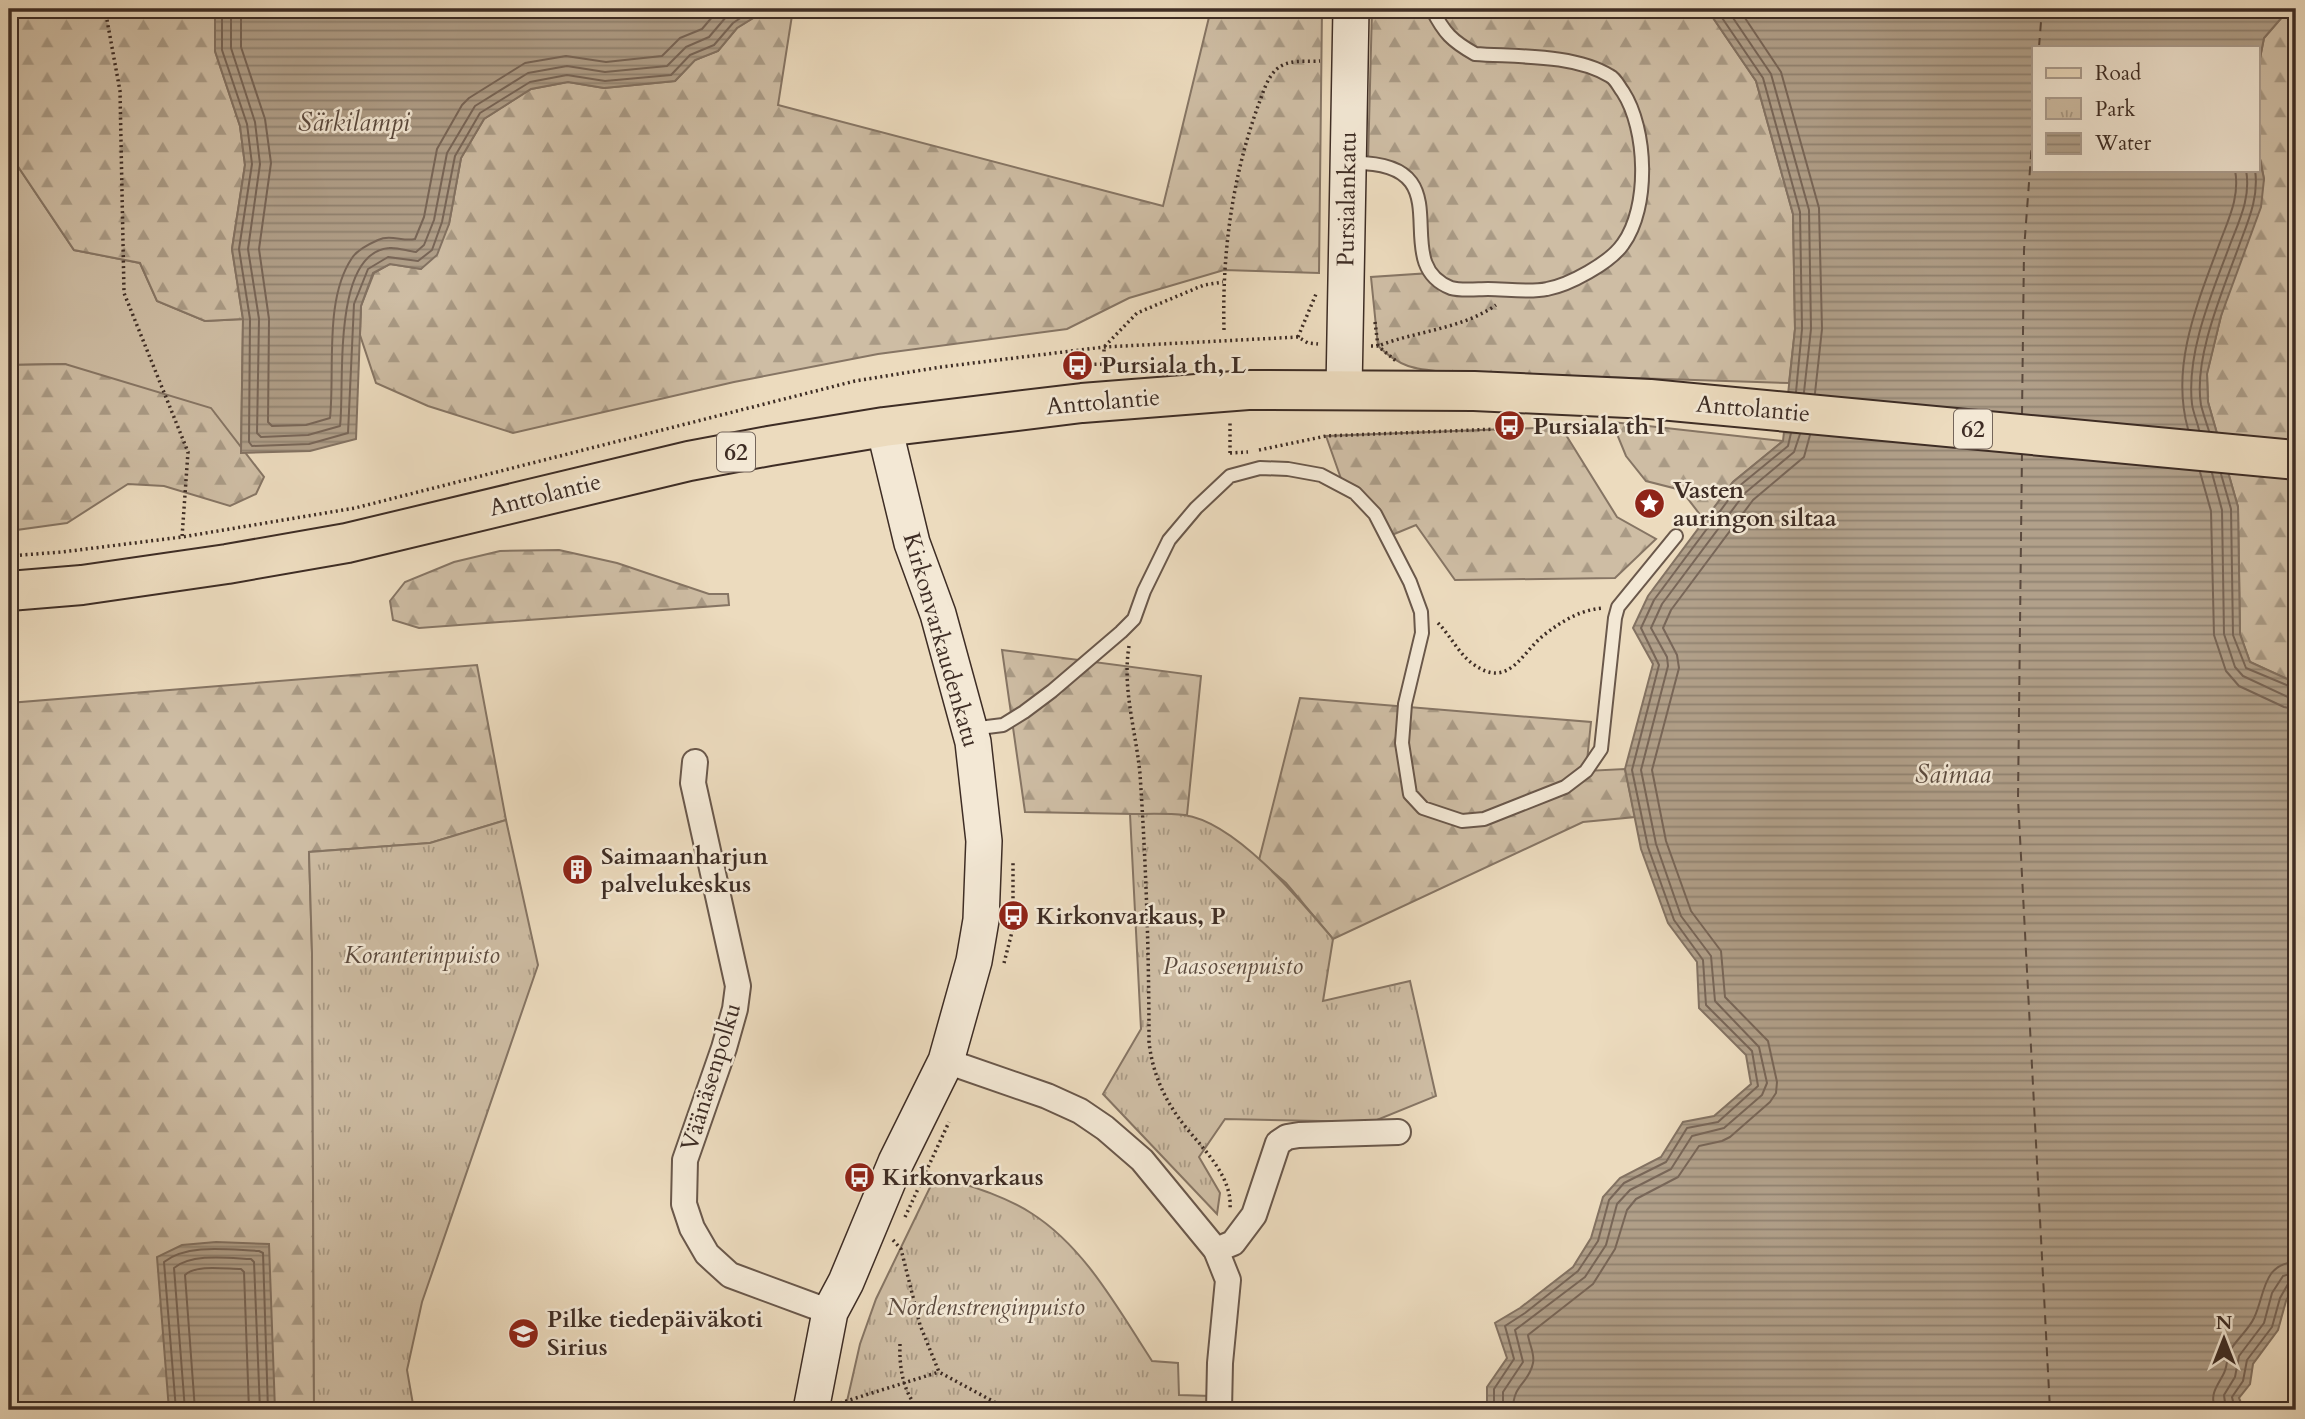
<svg xmlns="http://www.w3.org/2000/svg" width="2305" height="1419" viewBox="0 0 2305 1419" font-family="Cardo,serif">
  <defs>
    <pattern id="forest-firs" width="22" height="20" patternUnits="userSpaceOnUse" patternTransform="scale(1.75)"><rect width="22" height="20" fill="#cebda4"/><path d="M5 1l3.5 6h-7zM16 11l3.5 6h-7z" fill="#a99a85"/></pattern>
    <pattern id="park-tufts" width="24" height="20" patternUnits="userSpaceOnUse" patternTransform="scale(1.75)"><rect width="24" height="20" fill="#cebda4"/><path d="M3 7l-1-3M5 7V3M7 7l1-3M15 17l-1-3M17 17v-4M19 17l1-3" fill="none" stroke="#a99a85"/></pattern>
    <pattern id="water-rules" width="6" height="5" patternUnits="userSpaceOnUse" patternTransform="scale(1.75)"><rect width="6" height="5" fill="#b1a08a"/><path d="M0 2.5h6" fill="none" stroke="#918371"/></pattern>
  </defs>
  <rect width="100%" height="100%" fill="#ecdbbe"/>
  <filter id="stains"><feTurbulence type="fractalNoise" baseFrequency=".00286" numOctaves="4"/><feColorMatrix values="0 0 0 0 .2 0 0 0 0 .09 0 0 0 0 .02 0 0 0 .5 -.17"/></filter>
  <radialGradient id="worn" r=".72"><stop offset=".6" stop-color="#630" stop-opacity="0"/><stop offset="1" stop-color="#630" stop-opacity=".3"/></radialGradient>
  <polygon fill="#cebda4" stroke="#867564" stroke-width="2" points="9,149 11,156 74,250 140,263 157,301 205,321 243,319 241,453 65,364 9,365"/>
  <g fill="url(#forest-firs)" stroke="#867564" stroke-width="2">
    <polygon points="9,9 215,9 215,51 240,126 245,165 232,249 243,319 205,321 157,301 140,263 74,250 11,156 9,149"/>
    <polygon points="768,9 793,9 778,105 1163,206 1211,9 1322,9 1319,273 1224,270 1129,298 1067,329 878,354 734,382 513,433 428,406 376,383 360,335 361,306 374,273 390,264 421,269 449,224 461,158 484,119 531,89 568,82 604,88 675,81 695,60 718,51 737,28"/>
    <path d="M 1372,9 L 1707,9 L 1756,81 L 1793,214 L 1795,329 L 1789,383 L 1445,372 C 1414,369 1401,368 1378,346 L 1371,277 L 1430,273 L 1407,174 L 1368,162 Z"/>
    <polygon points="2289,9 2296,9 2296,683 2250,662 2240,634 2238,507 2208,402 2207,373 2221,316 2264,179 2258,149 2258,68 2264,38"/>
    <polygon points="65,364 211,408 264,477 256,494 230,506 164,486 128,484 67,523 9,531 9,365"/>
    <polygon points="1612,422 1783,441 1733,482 1705,521 1681,490 1646,481 1626,456"/>
    <polygon points="1561,427 1617,517 1656,539 1615,578 1455,580 1416,525 1387,537 1344,487 1326,436"/>
    <polygon points="559,550 617,563 709,594 728,594 729,605 419,628 393,620 390,601 405,582 454,562 500,551"/>
    <polygon points="1002,650 1201,676 1187,815 1025,812"/>
    <polygon points="477,665 506,820 430,843 309,852 312,953 314,1410 9,1410 9,703"/>
    <polygon points="1300,698 1591,722 1586,771 1625,769 1635,817 1583,822 1333,939 1286,883 1259,860"/>
  </g>
  <g fill="url(#park-tufts)" stroke="#867564" stroke-width="2">
    <path d="M 1130,814 C 1148,814 1167,813 1184,815 C 1236,822 1301,901 1333,939 L 1323,1001 L 1410,981 L 1436,1096 L 1372,1122 L 1225,1119 L 1199,1157 L 1220,1193 L 1217,1214 L 1103,1094 L 1141,1029 Z"/>
    <polygon points="506,820 538,965 422,1302 407,1370 414,1410 314,1410 312,953 309,852 430,843"/>
    <path d="M 936,1175 C 967,1185 1003,1195 1031,1213 C 1085,1247 1118,1309 1152,1361 L 1178,1363 L 1179,1395 L 1211,1396 L 1211,1410 L 845,1410 L 860,1344 L 876,1299 Z"/>
  </g>
  <g fill="url(#water-rules)" stroke="#837262" stroke-width="2">
    <polygon points="215,9 286,10 768,9 737,28 718,51 695,60 675,81 604,88 568,82 531,89 484,119 461,158 449,224 437,255 421,269 390,264 373,273 361,306 356,439 310,451 241,453 243,319 232,249 245,165 240,126 215,51"/>
    <polygon points="1707,9 2289,9 2264,38 2258,68 2258,47 2034,47 2034,170 2258,170 2258,149 2264,179 2261,207 2221,316 2207,374 2208,402 2238,507 2240,634 2250,662 2296,683 2296,1283 2286,1301 2278,1330 2253,1364 2250,1384 2239,1398 2244,1410 1487,1410 1487,1387 1507,1358 1495,1323 1520,1308 1573,1267 1591,1238 1603,1197 1620,1178 1661,1157 1683,1122 1714,1116 1751,1084 1746,1055 1699,1008 1697,962 1668,923 1641,849 1625,769 1653,664 1633,628 1648,596 1733,482 1783,441 1795,329 1793,214 1756,81"/>
    <polygon points="216,1242 269,1244 275,1410 169,1410 157,1257 182,1245"/>
  </g>
  <g fill="none" stroke-linecap="round" stroke-linejoin="round">
    <g stroke="#786658" stroke-width="2">
      <polyline points="222,9 222,50 247,124 252,164 239,249 250,319 249,442 252,446 309,444 348,433 354,304 368,269 388,257 418,261 432,250 442,222 455,156 480,113 530,82 567,75 605,81 671,75 690,55 714,45 733,23 754,9"/>
      <path d="M 231,9 L 231,48 L 255,122 L 260,164 L 248,249 L 259,319 L 257,433 L 261,437 L 308,435 L 340,426 C 345,385 331,253 389,248 C 397,247 407,251 416,252 L 424,245 L 434,220 L 447,153 L 475,106 L 528,73 L 567,66 L 605,72 L 667,66 L 686,47 L 709,37 L 726,17 L 738,9"/>
      <path d="M 241,9 L 241,47 L 265,119 L 271,163 L 259,249 L 269,319 L 268,422 L 272,426 L 306,425 L 330,418 C 335,370 324,299 352,258 C 357,250 369,244 378,240 C 391,234 403,242 415,239 L 424,217 L 437,149 L 462,105 L 469,98 L 525,63 L 566,56 L 606,62 L 662,56 L 680,38 L 702,29 L 719,9"/>
      <polyline points="1716,9 1763,78 1800,212 1802,329 1796,392"/>
      <polyline points="1727,9 1771,74 1809,210 1811,329 1804,392"/>
      <polyline points="1739,9 1781,72 1819,208 1822,329 1815,393"/>
      <path d="M 2188,429 C 2170,365 2198,302 2220,242 C 2229,218 2240,196 2235,170"/>
      <path d="M 2199,430 C 2197,421 2193,412 2192,404 C 2186,351 2213,291 2231,242 C 2240,219 2251,196 2246,170"/>
      <path d="M 2209,431 C 2206,422 2203,413 2201,405 C 2193,357 2224,288 2240,243 C 2249,219 2259,196 2255,170"/>
      <polyline points="2200,472 2211,511 2214,635 2226,671 2239,686 2284,707 2296,709"/>
      <polyline points="2212,473 2222,510 2224,634 2235,667 2243,676 2288,697 2296,698"/>
      <polyline points="2221,474 2231,509 2233,635 2246,668 2296,689"/>
      <path d="M 176,1410 L 164,1262 C 188,1243 230,1250 259,1251 L 263,1253 L 268,1410"/>
      <path d="M 185,1410 L 174,1268 C 192,1253 228,1258 251,1259 L 254,1262 L 260,1410"/>
      <path d="M 195,1410 L 185,1275 C 196,1264 226,1269 241,1269 L 244,1272 L 249,1410"/>
      <polyline points="1494,1410 1494,1389 1514,1359 1505,1326 1525,1313 1578,1271 1598,1241 1609,1200 1624,1183 1666,1162 1687,1128 1718,1122 1758,1086 1752,1051 1706,1005 1703,960 1674,920 1648,847 1632,770 1659,665 1641,628 1654,600 1738,487 1788,446 1791,433"/>
      <polyline points="1503,1410 1503,1392 1523,1362 1515,1330 1585,1277 1606,1245 1617,1204 1630,1190 1671,1169 1692,1136 1724,1128 1762,1095 1767,1083 1759,1047 1715,1001 1711,956 1681,916 1656,844 1641,770 1668,666 1667,657 1651,628 1662,604 1745,493 1794,452 1800,434"/>
      <path d="M 1513,1410 C 1513,1383 1529,1384 1533,1363 C 1535,1353 1529,1344 1528,1335 L 1593,1284 L 1615,1249 L 1627,1210 L 1636,1199 L 1678,1177 L 1699,1146 L 1722,1141 L 1730,1137 L 1770,1102 L 1776,1093 L 1777,1082 L 1768,1041 L 1725,997 L 1721,951 L 1691,911 L 1666,841 L 1652,770 L 1679,668 L 1677,655 L 1663,628 L 1671,610 L 1753,500 L 1804,457 L 1810,435"/>
      <path d="M 2215,1410 C 2210,1394 2216,1388 2223,1375 C 2228,1367 2226,1357 2231,1349 C 2238,1338 2249,1329 2254,1318 C 2265,1296 2262,1263 2296,1262"/>
      <polyline points="2226,1410 2224,1395 2235,1377 2239,1356 2264,1323 2272,1293 2283,1276 2296,1272"/>
      <polyline points="2235,1410 2232,1397 2243,1381 2247,1360 2272,1327 2280,1298 2288,1284 2296,1281"/>
    </g>
    <g stroke="#5b4a3e" stroke-width="2" stroke-dasharray="9 7" stroke-linecap="butt">
      <polyline points="2039,47 2042,9"/>
      <polyline points="2022,415 2024,250 2034,115"/>
      <polyline points="2022,452 2018,799 2050,1410"/>
    </g>
    <defs>
      <g id="lane">
        <path d="M 1352,163 C 1469,161 1384,262 1451,288 C 1461,291 1478,289 1488,289 C 1506,289 1529,293 1547,289 C 1569,285 1610,263 1623,244 C 1650,207 1647,129 1623,92 C 1619,87 1616,79 1610,76 C 1574,54 1518,57 1475,54 C 1452,41 1444,33 1432,9"/>
        <polyline points="971,729 1003,725 1024,712 1052,691 1121,632 1134,619 1144,591 1169,540 1196,508 1230,476 1260,468 1288,469 1321,475 1355,493 1375,514 1410,582 1421,612 1422,633 1405,704 1402,743 1410,794 1423,808 1462,821 1484,819 1565,787 1586,771 1601,749 1615,618 1618,607 1676,536"/>
      </g>
      <g id="street">
        <polyline points="695,762 693,783 738,986 735,1009 724,1048 685,1160 684,1204 692,1228 707,1254 730,1275 830,1312"/>
        <polyline points="946,1061 1047,1096 1080,1111 1105,1128 1142,1160 1216,1250 1228,1280 1220,1363 1219,1410"/>
        <polyline points="1216,1250 1233,1243 1254,1215 1278,1143 1287,1137 1299,1135 1398,1132"/>
      </g>
      <g id="secondary">
        <polyline points="1344,390 1351,9"/>
        <polyline points="811,1410 830,1312 846,1282 896,1162 946,1061 974,961 981,920 984,841 973,742 938,614 912,543 884,427"/>
      </g>
      <polyline id="primary" points="9,591 82,585 227,564 347,543 689,461 769,446 884,427 1082,403 1248,390 1474,391 1650,399 2296,460"/>
    </defs>
    <use href="#lane" stroke="#6a584b" stroke-width="16"/>
    <use href="#street" stroke="#6a584b" stroke-width="28"/>
    <use href="#secondary" stroke="#3e2d25" stroke-width="38"/>
    <use href="#primary" stroke="#3e2d25" stroke-width="42"/>
    <g stroke="#3e2d25" stroke-width="3.5" stroke-dasharray="2 3.5" stroke-linecap="butt">
      <polyline points="105,9 120,91 124,293 188,452 182,537"/>
      <path d="M 1375,322 L 1378,346 C 1416,331 1462,329 1496,305"/>
      <path d="M 1224,330 C 1222,254 1232,178 1258,106 C 1263,93 1267,77 1278,68 C 1289,59 1307,62 1320,61"/>
      <polyline points="1298,337 1316,294"/>
      <polyline points="1371,346 1378,346 1396,361"/>
      <polyline points="1078,365 1104,364 1104,347 1137,313 1204,285 1223,282"/>
      <polyline points="1259,450 1326,436 1498,429 1510,426"/>
      <polyline points="1230,453 1248,452"/>
      <polyline points="1230,453 1230,420"/>
      <polyline points="9,556 62,552 182,537 355,508 855,381 941,367 1104,347 1298,337 1308,343 1318,344"/>
      <path d="M 1438,623 C 1450,635 1459,654 1473,664 C 1509,690 1521,653 1544,635 C 1562,621 1580,610 1603,608"/>
      <path d="M 1129,646 C 1122,689 1136,731 1140,774 C 1146,864 1149,953 1149,1042 C 1152,1070 1162,1094 1178,1117 C 1197,1144 1233,1173 1230,1209"/>
      <polyline points="1004,963 1013,928 1013,860"/>
      <polyline points="905,1217 949,1122"/>
      <polyline points="893,1240 901,1249 920,1325 939,1372 1009,1410"/>
      <path d="M 900,1344 C 899,1367 903,1392 919,1410"/>
      <polyline points="840,1403 939,1372"/>
    </g>
    <use href="#lane" stroke="#f3e8d5" stroke-width="12"/>
    <use href="#street" stroke="#f3e8d5" stroke-width="24"/>
    <use href="#secondary" stroke="#f3e8d5" stroke-width="35"/>
    <use href="#primary" stroke="#ecdbbe" stroke-width="38"/>
  </g>
  <defs>
    <symbol id="bus-disc" viewBox="-11 -11 22 22"><circle r="9.5" fill="#8f2418" stroke="#f3e8d5"/><path d="M-5-6H5V4H4V6H2V4H-2V6H-4V4H-5ZM-3.5-4V0h7V-4ZM-3.5 1.2v1.5H-2V1.2ZM2 1.2v1.5H3.5V1.2Z" fill="#fff"/></symbol>
    <symbol id="sight-disc" viewBox="-11 -11 22 22"><circle r="9.5" fill="#8f2418" stroke="#f3e8d5"/><path d="M0-6L1.8-2.2L6-1.7L2.9 1.2L3.7 5.4L0 3.3L-3.7 5.4L-2.9 1.2L-6-1.7L-1.8-2.2Z" fill="#fff"/></symbol>
    <symbol id="building-disc" viewBox="-11 -11 22 22"><circle r="9.5" fill="#8f2418" stroke="#f3e8d5"/><path d="M-4-6H4V6H1V3H-1V6H-4ZM-2.5-4.3h1.7v1.8h-1.7ZM.8-4.3h1.7v1.8H.8ZM-2.5-1h1.7V.8h-1.7ZM.8-1h1.7V.8H.8Z" fill="#fff"/></symbol>
    <symbol id="school-disc" viewBox="-11 -11 22 22"><circle r="9.5" fill="#8f2418" stroke="#f3e8d5"/><path d="M0-5L7-2L0 1L-7-2ZM-4 1L0 2.5L4 1V4Q0 6-4 4Z" fill="#fff"/></symbol>
  </defs>
  <g fill-rule="evenodd">
    <use href="#bus-disc" x="1060" y="348" width="35" height="35"/>
    <use href="#bus-disc" x="1492" y="408" width="35" height="35"/>
    <use href="#sight-disc" x="1632" y="486" width="35" height="35"/>
    <use href="#building-disc" x="560" y="852" width="35" height="35"/>
    <use href="#bus-disc" x="996" y="898" width="35" height="35"/>
    <use href="#bus-disc" x="842" y="1160" width="35" height="35"/>
    <use href="#school-disc" x="506" y="1316" width="35" height="35"/>
  </g>
  <g text-anchor="middle" dominant-baseline="central" stroke-width="5" stroke-linejoin="round" paint-order="stroke">
    <g fill="#f3e8d5" stroke="#74655a" stroke-width="2">
      <rect x="1954" y="409.5" width="38" height="39" rx="5"/>
      <rect x="717" y="432.5" width="38" height="39" rx="5"/>
    </g>
    <g font-size="23" font-weight="bold" fill="#3e2d25">
      <text x="1973" y="429">62</text>
      <text x="736" y="452">62</text>
    </g>
    <g font-size="24" fill="#3e2d25" stroke="#f3e8d5">
      <text transform="translate(1347 199) rotate(-89)">Pursialankatu</text>
      <text transform="translate(1103 402) rotate(-5)">Anttolantie</text>
      <text transform="translate(1753 409) rotate(5)">Anttolantie</text>
      <text transform="translate(545 495) rotate(-14)">Anttolantie</text>
      <text transform="translate(941 640) rotate(74)">Kirkonvarkaudenkatu</text>
      <text transform="translate(711 1077) rotate(-73)">Väänäsenpolku</text>
    </g>
    <g font-size="24" font-weight="bold" fill="#3e2d25" stroke="#f3e8d5" text-anchor="start">
      <text x="1101" y="365">Pursiala th, L</text>
      <text x="1533" y="426">Pursiala th I</text>
      <text x="1673" y="490">Vasten<tspan x="1673" dy="28">auringon siltaa</tspan></text>
      <text x="601" y="856">Saimaanharjun<tspan x="601" dy="28">palvelukeskus</tspan></text>
      <text x="1036" y="916">Kirkonvarkaus, P</text>
      <text x="882" y="1177">Kirkonvarkaus</text>
      <text x="547" y="1319">Pilke tiedepäiväkoti<tspan x="547" dy="28">Sirius</tspan></text>
    </g>
    <g font-size="24" font-style="italic" fill="#5b4a3e" stroke="#f3e8d5">
      <text x="422" y="955">Koranterinpuisto</text>
      <text x="1233" y="966">Paasosenpuisto</text>
      <text x="986" y="1307">Nordenstrenginpuisto</text>
    </g>
    <g font-size="26" font-style="italic" fill="#5b4a3e" stroke="#f3e8d5">
      <text x="354" y="122">Särkilampi</text>
      <text x="1953" y="774">Saimaa</text>
    </g>
  </g>
  <rect width="2305" height="1419" fill="none" stroke="#ecdbbe" stroke-width="35"/>
  <rect x="10" y="10" width="2284" height="1398" fill="none" stroke="#3e2d25" stroke-width="3.5"/>
  <rect x="18" y="18" width="2270" height="1384" fill="none" stroke="#3e2d25" stroke-width="2"/>
  <rect x="2032" y="46" width="228" height="126" fill="#f3e8d5" stroke="#ab9d8f" stroke-width="2"/>
  <rect x="2046" y="68" width="35" height="10" fill="#ecdbbe" stroke="#ab9d8f" stroke-width="2"/>
  <text x="2095" y="80" font-size="21" fill="#3e2d25">Road</text>
  <rect x="2046" y="98" width="35" height="21" fill="url(#park-tufts)" stroke="#ab9d8f" stroke-width="2"/>
  <text x="2095" y="116" font-size="21" fill="#3e2d25">Park</text>
  <rect x="2046" y="133" width="35" height="21" fill="url(#water-rules)" stroke="#ab9d8f" stroke-width="2"/>
  <text x="2095" y="150" font-size="21" fill="#3e2d25">Water</text>
  <g transform="translate(2224 1339)" stroke="#f3e8d5" stroke-width="5" paint-order="stroke">
  <path d="M0-5L12 26L0 18L-12 26Z" fill="#3e2d25"/>
  <text y="-10" font-size="19" font-weight="bold" text-anchor="middle" fill="#3e2d25">N</text>
  </g>
  <rect width="100%" height="100%" filter="url(#stains)"/>
  <rect width="100%" height="100%" fill="url(#worn)"/>
</svg>
